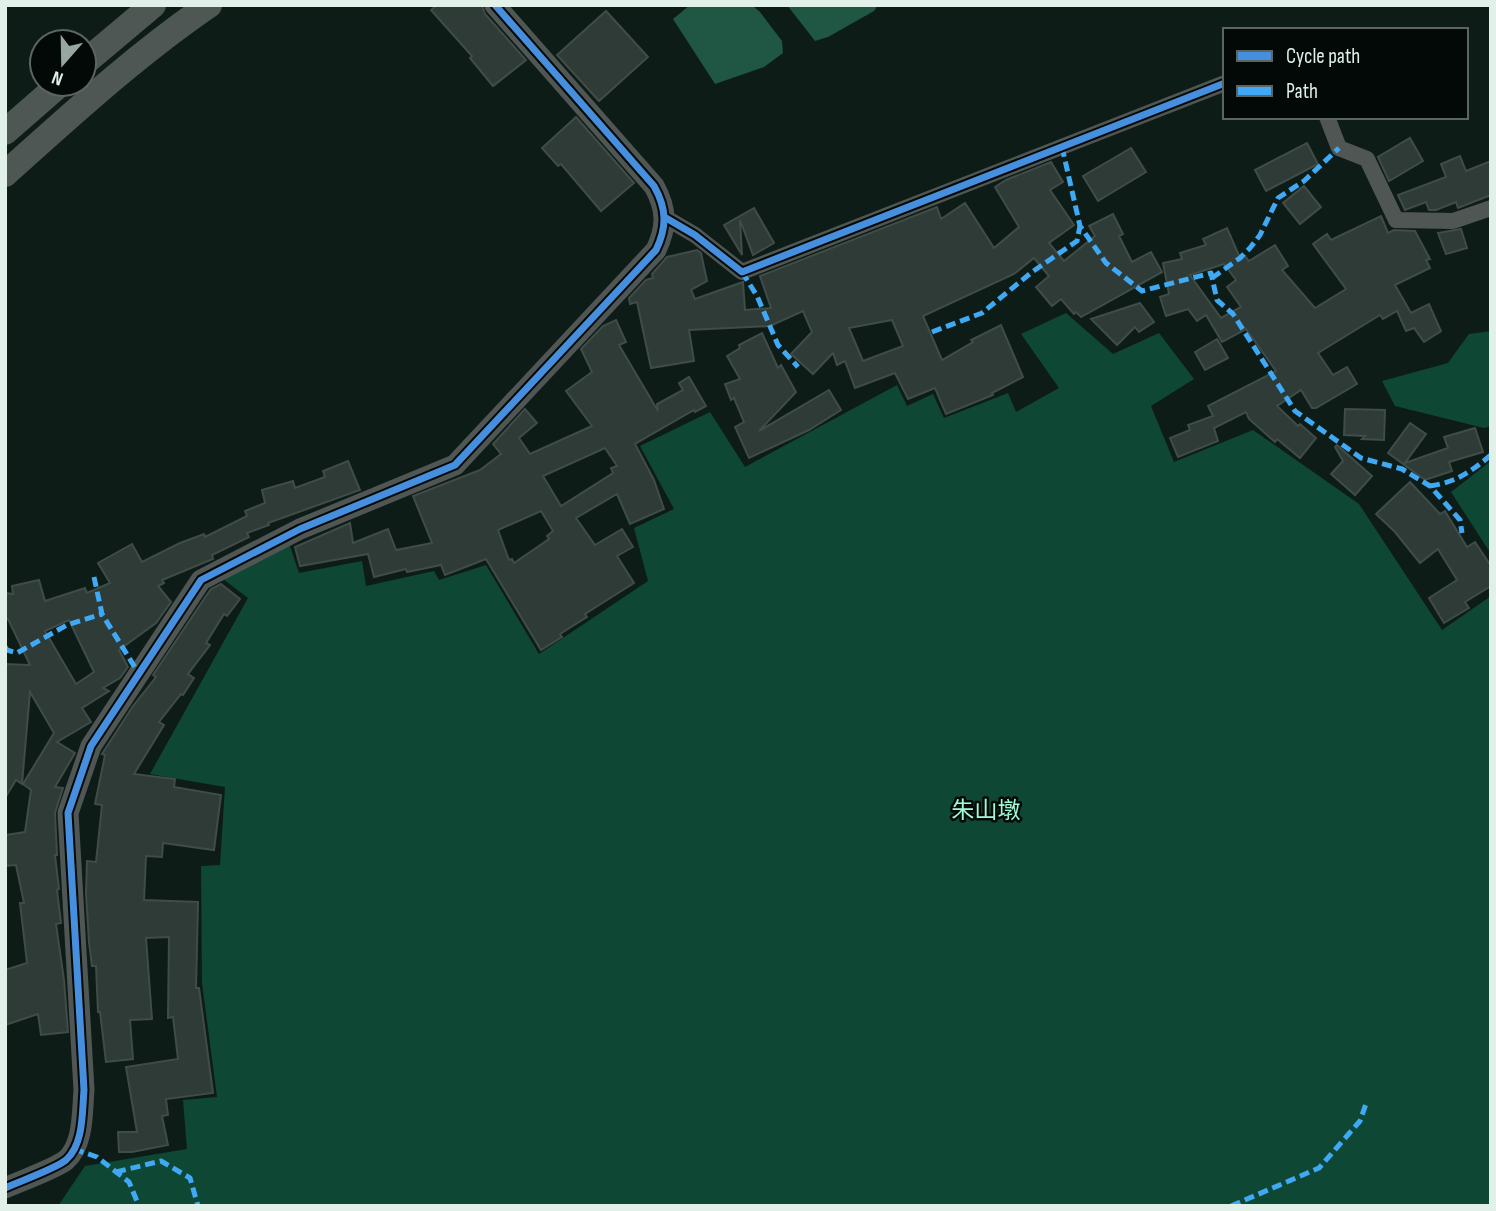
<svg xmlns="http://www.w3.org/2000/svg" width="1496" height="1211" viewBox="0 0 1496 1211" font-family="'Sofia Sans Condensed','Noto Sans SC',sans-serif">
  <rect width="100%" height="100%" fill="#0e1c17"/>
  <g fill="#0f4735">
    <polygon points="1066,313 1113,354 1159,333 1194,379 1151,406 1174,462 1253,430 1359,504 1442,630 1491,596 1491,1206 58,1206 85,1166 187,1149 183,1100 217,1097 202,983 201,866 220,865 225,787 150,774 248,598 219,576 288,540 299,573 362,561 366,586 434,571 439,580 486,565 539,654 648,581 634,528 674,509 640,446 710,412 745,467 897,385 907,406 933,394 944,418 1008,393 1016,412 1059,388 1021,334"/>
    <polygon points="1491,331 1491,426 1484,428 1395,406 1382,381 1448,363 1469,334"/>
    <polygon points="1491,461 1491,554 1451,492"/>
  </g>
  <g fill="#1f5644">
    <polygon points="690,5 752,5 760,12 782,41 783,53 764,67 715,84 673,19"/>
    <polygon points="787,5 878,5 874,11 828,37 815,41"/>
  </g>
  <g fill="#2f3b37" stroke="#404c47" stroke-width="2" fill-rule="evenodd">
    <polygon points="437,5 482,5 485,14 526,60 493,86 470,58 472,56 431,10"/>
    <polygon points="606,11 648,57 599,101 557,55"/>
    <polygon points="576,117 634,183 601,211 561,164 558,166 542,148"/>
    <polygon points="1410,138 1423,161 1389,181 1378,157"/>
    <polygon points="1307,143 1318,164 1266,191 1255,170"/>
    <polygon points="1131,148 1146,172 1098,201 1083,176"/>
    <polygon points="1460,156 1466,171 1491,161 1491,195 1458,208 1456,202 1436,210 1429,210 1426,202 1405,210 1398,195 1446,177 1441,164"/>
    <path d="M 1051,162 L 1063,182 L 1050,190 L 1074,225 L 1049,243 L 1064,261 L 1095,236 L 1089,226 L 1113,214 L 1123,234 L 1119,236 L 1132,262 L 1151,252 L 1162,272 L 1081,317 L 1076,312 L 1074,314 L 1061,299 L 1052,306 L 1036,287 L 1049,276 L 1034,258 L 1014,274 L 923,316 L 942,360 L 973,342 L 971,340 L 1001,325 L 1023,377 L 992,393 L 993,395 L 946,414 L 935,388 L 908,399 L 895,373 L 855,388 L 845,361 L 837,365 L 833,353 L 813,374 L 791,354 L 812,332 L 803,311 L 770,326 L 689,330 L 694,361 L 651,368 L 637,302 L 630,304 L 629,298 L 646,280 L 653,278 L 652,274 L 667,257 L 697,250 L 701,253 L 707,281 L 691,290 L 695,299 L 743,282 L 745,310 L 771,308 L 760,276 L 937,207 L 941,219 L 965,203 L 994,248 L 1019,227 L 995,187 L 1006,180 ZM 892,320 L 903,346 L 863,361 L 849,328 Z"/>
    <polygon points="1304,186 1321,207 1300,224 1283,203"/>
    <polygon points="754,208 774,243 753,255 740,220 742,255 724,225"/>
    <path d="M 1381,216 L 1388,233 L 1394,230 L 1415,231 L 1430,259 L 1426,260 L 1430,268 L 1395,285 L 1411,313 L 1429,304 L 1441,331 L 1424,342 L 1414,328 L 1406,331 L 1397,311 L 1383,319 L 1380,315 L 1318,353 L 1333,375 L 1347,367 L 1357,384 L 1316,408 L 1312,408 L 1301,390 L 1277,406 L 1298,426 L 1300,424 L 1316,438 L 1300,458 L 1277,439 L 1275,442 L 1249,419 L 1246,412 L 1214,428 L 1218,441 L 1178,457 L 1170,438 L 1190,430 L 1188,425 L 1213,416 L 1208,406 L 1276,371 L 1246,329 L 1222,342 L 1206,315 L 1197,321 L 1188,309 L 1166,316 L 1160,297 L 1169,294 L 1163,263 L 1182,259 L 1180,253 L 1206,245 L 1203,239 L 1227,228 L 1241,260 L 1245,256 L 1249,261 L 1275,245 L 1288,266 L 1282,270 L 1315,308 L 1346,289 L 1313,244 L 1327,234 L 1331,240 ZM 1224,264 L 1236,280 L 1227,287 L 1241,307 L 1221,318 L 1190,275 Z"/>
    <polygon points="1461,229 1467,248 1446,254 1438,233"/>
    <polygon points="1140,303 1154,322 1139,332 1135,327 1117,345 1091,319"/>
    <path d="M 616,320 L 626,342 L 619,345 L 658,411 L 657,404 L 683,390 L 679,383 L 689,377 L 706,406 L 695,412 L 694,410 L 635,444 L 654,480 L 664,509 L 630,524 L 617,494 L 576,518 L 595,545 L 622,529 L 633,547 L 617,556 L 634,583 L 585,614 L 587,617 L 560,634 L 562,637 L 541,650 L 486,559 L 445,575 L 441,565 L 407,572 L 406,569 L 374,577 L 368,554 L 300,566 L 295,547 L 350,523 L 353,543 L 388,529 L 396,550 L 432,543 L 413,496 L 480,470 L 501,454 L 493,444 L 525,409 L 537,423 L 519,438 L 530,454 L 592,426 L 566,391 L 592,372 L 581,349 L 603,326 ZM 605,448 L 617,466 L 611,468 L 613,473 L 561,506 L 543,476 ZM 541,511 L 553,531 L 547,536 L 549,539 L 514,563 L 512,559 L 509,560 L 498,530 Z"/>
    <polygon points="762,333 778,368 781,365 796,392 759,431 829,390 841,410 809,430 749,458 735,427 744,422 734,398 731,400 725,384 740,379 727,356 740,348 739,345"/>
    <polygon points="1217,339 1228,358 1205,370 1195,352"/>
    <polygon points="1345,409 1385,410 1384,440 1362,439 1365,436 1344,435"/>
    <polygon points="1410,423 1426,434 1405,463 1448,448 1444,437 1475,428 1483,452 1449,462 1452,471 1425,480 1388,453"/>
    <polygon points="1337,445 1372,476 1355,495 1331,474 1343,461 1335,447"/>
    <path d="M 348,461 L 360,490 L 268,523 L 269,525 L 247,533 L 249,537 L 212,555 L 213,559 L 162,580 L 164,583 L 158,586 L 171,602 L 156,623 L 119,650 L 128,667 L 120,678 L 103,688 L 109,691 L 82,708 L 91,722 L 57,742 L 75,753 L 55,787 L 63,788 L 55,813 L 57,855 L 55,855 L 59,889 L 57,890 L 61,923 L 56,924 L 64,980 L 68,1032 L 41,1035 L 38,1014 L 5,1025 L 5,970 L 27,963 L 20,903 L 24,903 L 16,865 L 5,866 L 5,835 L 25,832 L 31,790 L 23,784 L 54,733 L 30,692 L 22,784 L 16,780 L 5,798 L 5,664 L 30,665 L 8,619 L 5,619 L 5,593 L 13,594 L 12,586 L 39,580 L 45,601 L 85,588 L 87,593 L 110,583 L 98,563 L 132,544 L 142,562 L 180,543 L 204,534 L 205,537 L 247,516 L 245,511 L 265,503 L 262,490 L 293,481 L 295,488 L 325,477 L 323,471 ZM 69,620 L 94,672 L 76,684 L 45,631 Z"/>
    <polygon points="1410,482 1440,514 1445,511 1467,547 1475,542 1491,566 1491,586 1465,602 1469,608 1444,623 1429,598 1457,580 1438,549 1420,563 1395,532 1376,514"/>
    <polygon points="221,584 240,599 227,616 224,614 206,643 210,645 188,674 194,678 183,695 181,694 159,722 164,725 134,774 175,779 174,787 221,795 214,850 163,843 162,857 146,856 144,900 198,902 196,988 199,988 213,1093 166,1099 168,1115 162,1116 168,1145 132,1152 119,1152 118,1132 137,1132 126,1067 178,1059 173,1017 168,1018 169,937 146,938 152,1019 130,1020 133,1059 106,1062 100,1012 98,1012 96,966 92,966 89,942 86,893 87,861 96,862 102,805 95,804 105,755 102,754 133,706 156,677 153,675 206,596 211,589"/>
  </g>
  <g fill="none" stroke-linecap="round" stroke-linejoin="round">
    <g stroke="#505653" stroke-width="16">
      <polyline points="1327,117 1339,148 1367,159 1396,220 1453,221 1491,208"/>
      <polyline points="666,218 695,235 742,272 1225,83"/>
    </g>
    <path stroke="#505653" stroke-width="21" d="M 5,1188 C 20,1181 55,1169 66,1160 C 84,1144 82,1112 84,1090 L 68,813 L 91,746 L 201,580 L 300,529 L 455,465 L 656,250 C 667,227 667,209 654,186 L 495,5"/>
    <g stroke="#4e5753" stroke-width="26">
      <polyline points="84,63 153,5"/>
      <polyline points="5,132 60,84"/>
      <path d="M 5,174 C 71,115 136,55 209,5"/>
    </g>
    <g stroke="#3fa9f5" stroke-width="5" stroke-dasharray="10 5" stroke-linecap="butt">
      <polyline points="1062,147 1080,226 1106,263 1142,291 1211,273 1217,300 1233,314 1295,411 1361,458 1402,469 1430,486 1460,520 1462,533"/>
      <polyline points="742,272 757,296 778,345 798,367"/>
      <polyline points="1212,278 1240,258 1250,248 1260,235 1278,198 1304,181 1339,148"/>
      <polyline points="932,332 982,313 1032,272 1077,241 1080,226"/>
      <path d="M 1430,486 C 1457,482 1470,472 1491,455"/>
      <polyline points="94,577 102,614 139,674"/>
      <polyline points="5,647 7,650 17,653 67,625 102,614"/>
      <polyline points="74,1149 97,1157 129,1182 139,1206"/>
      <polyline points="116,1172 161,1161 190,1178 198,1206"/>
      <polyline points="1231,1206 1319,1168 1360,1121 1367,1101"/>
    </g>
    <defs>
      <g id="cycleway">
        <polyline points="666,218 695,235 742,272 1225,83"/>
        <path d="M 5,1188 C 20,1181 55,1169 66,1160 C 84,1144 82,1112 84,1090 L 68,813 L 91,746 L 201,580 L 300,529 L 455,465 L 656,250 C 667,227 667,209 654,186 L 495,5"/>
      </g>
    </defs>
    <use href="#cycleway" stroke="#020906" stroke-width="11"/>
    <use href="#cycleway" stroke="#468fdf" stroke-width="7"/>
  </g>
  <g text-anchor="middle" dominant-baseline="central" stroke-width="5" stroke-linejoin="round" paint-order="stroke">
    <g font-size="23" fill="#a0fad6" stroke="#020906">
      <text x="986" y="811">朱山墩</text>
    </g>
  </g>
  <rect width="1496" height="1211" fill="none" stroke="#e1f0e9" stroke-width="14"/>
  <rect x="1223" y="28" width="245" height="91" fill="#020906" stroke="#5b6561" stroke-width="2"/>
  <rect x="1237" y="51" width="35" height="10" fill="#468fdf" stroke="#5b6561" stroke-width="2"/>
  <text x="1286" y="63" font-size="21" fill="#e1f0e9">Cycle path</text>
  <rect x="1237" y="86" width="35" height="10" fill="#3fa9f5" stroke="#5b6561" stroke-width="2"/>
  <text x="1286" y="98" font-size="21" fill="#e1f0e9">Path</text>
  <g transform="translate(63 63) rotate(200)"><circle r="33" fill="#020906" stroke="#5b6561" stroke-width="2"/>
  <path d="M0-5L12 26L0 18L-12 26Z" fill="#97a6a0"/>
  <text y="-10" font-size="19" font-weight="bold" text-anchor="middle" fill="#e1f0e9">N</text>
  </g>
</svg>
